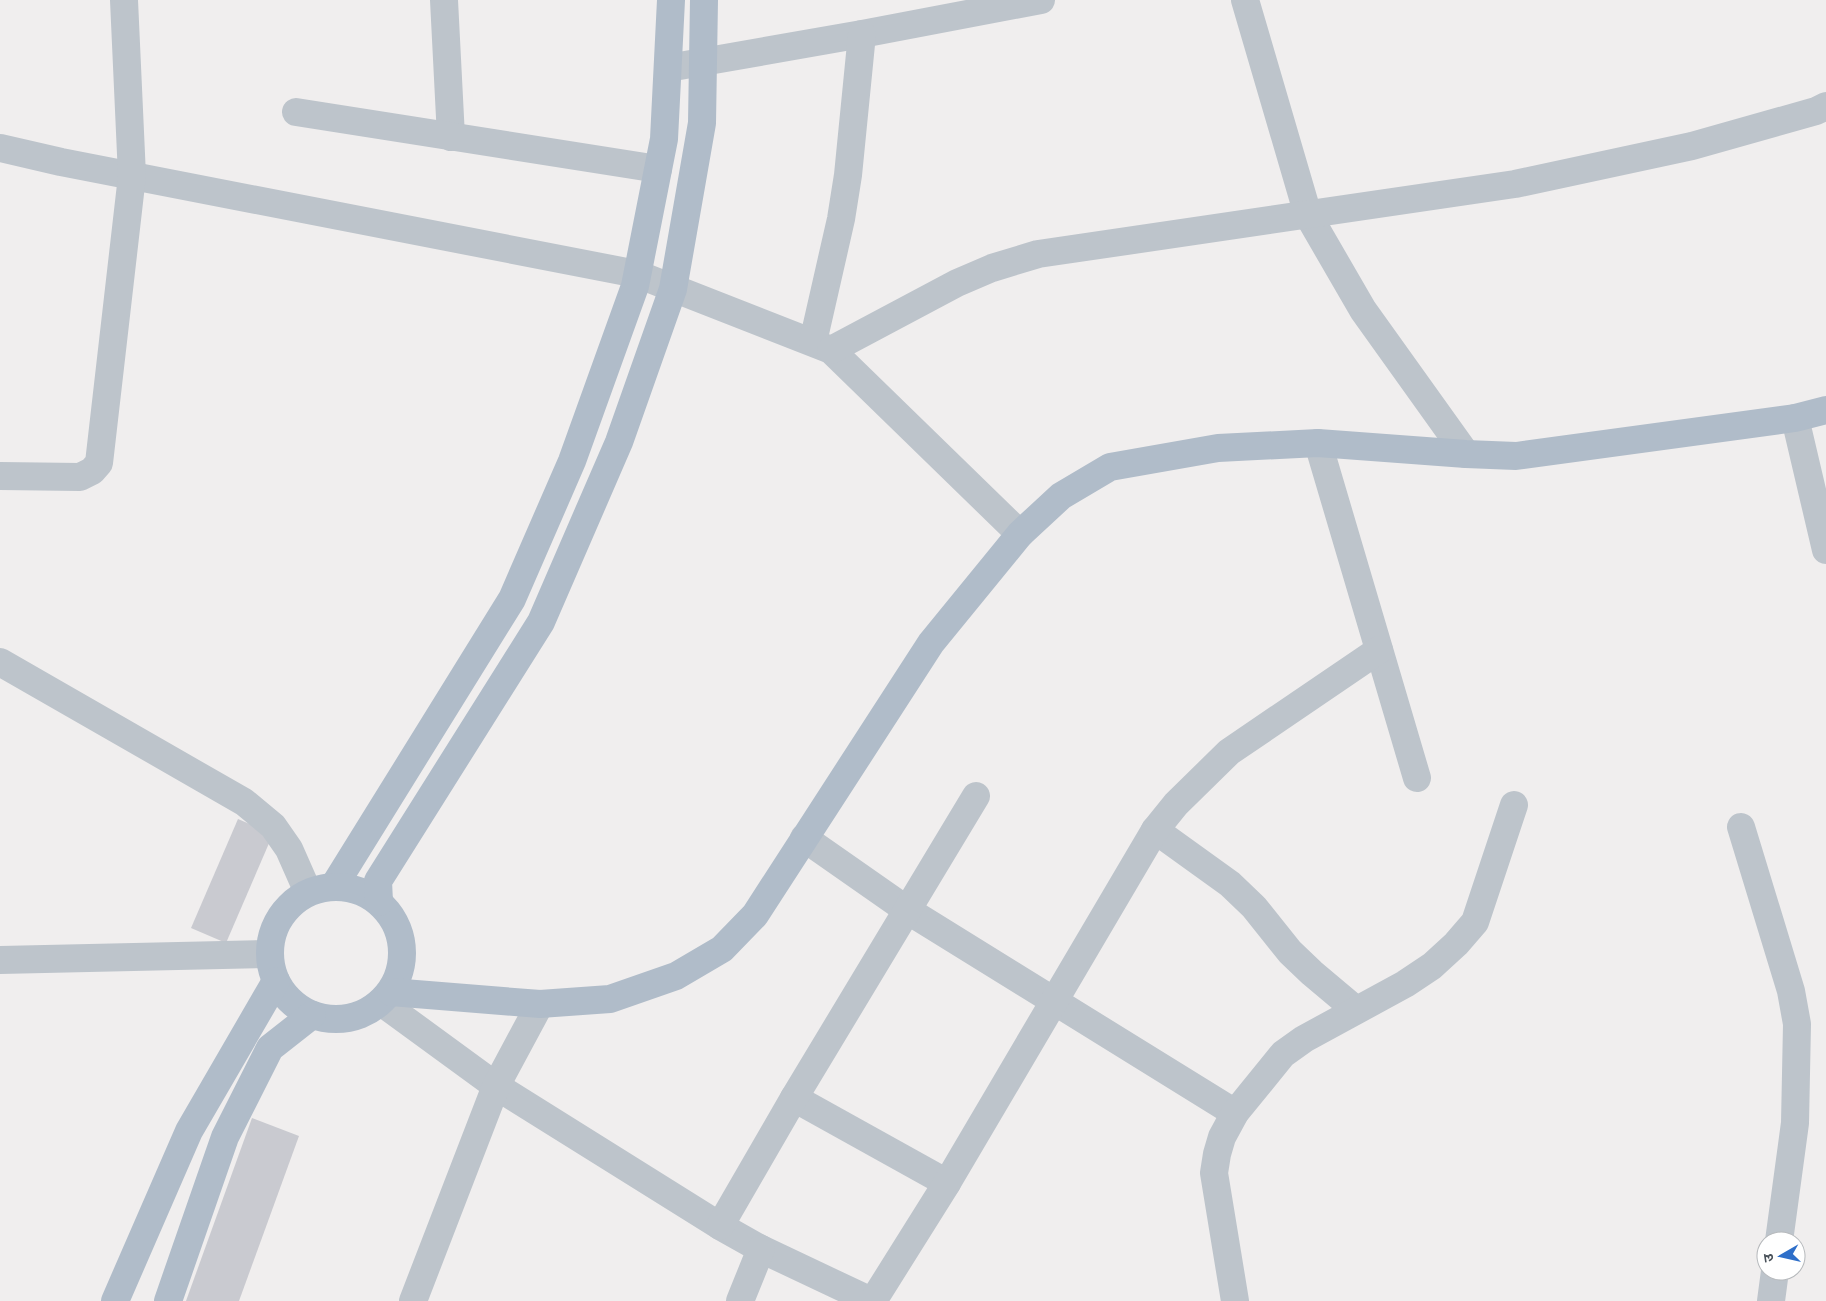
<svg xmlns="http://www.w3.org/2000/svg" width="1826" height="1301" viewBox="0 0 1826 1301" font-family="'IBM Plex Sans','Noto Sans Devanagari',sans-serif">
  <rect width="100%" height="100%" fill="#f0eeee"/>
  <g fill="#c9cad0">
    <polygon points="238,819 273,834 226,943 191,928"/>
    <polygon points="252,1118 299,1136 239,1301 186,1301"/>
  </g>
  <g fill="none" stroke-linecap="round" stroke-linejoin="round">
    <g stroke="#bdc4cb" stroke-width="28">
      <polyline points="444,0 451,137"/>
      <polyline points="1245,0 1308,215 1363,310 1466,454"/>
      <polyline points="668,68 862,34 1041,0"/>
      <polyline points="296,112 658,169"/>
      <polyline points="0,148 61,162 637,274 831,350 1020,534"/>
      <polyline points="813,342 841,219 848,175 862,34"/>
      <polyline points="831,350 957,283 992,268 1038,254 1515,184 1692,146 1816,111 1826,106"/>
      <polyline points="1795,418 1826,550"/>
      <polyline points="1318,443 1417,778"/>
      <polyline points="0,476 80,477 92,471 99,463 132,176 124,0"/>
      <polyline points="0,662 244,802 273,826 289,849 308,892"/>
      <polyline points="1741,827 1791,991 1797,1024 1795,1123 1779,1241"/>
      <polyline points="1155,830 1230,884 1254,907 1290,952 1312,973 1356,1010"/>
      <polyline points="804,838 907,910 1235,1113"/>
      <polyline points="0,960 270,954"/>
      <polyline points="381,1002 496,1086 720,1226 761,1249 871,1301"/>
      <polyline points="794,1098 947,1183"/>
      <polyline points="720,1226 794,1098 976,796"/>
      <polyline points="413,1301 496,1086 540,1004"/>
      <polyline points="740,1301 761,1249"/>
      <polyline points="873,1301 947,1183 1155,830 1176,804 1229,752 1379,650"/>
      <polyline points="1235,1301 1214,1173 1217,1154 1222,1137 1235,1113 1283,1054 1304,1039 1405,984 1432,966 1456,944 1475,922 1514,805"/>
      <polyline points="1771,1301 1775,1271"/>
    </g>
    <g stroke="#b0bcc9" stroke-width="28">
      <polyline points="334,886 512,599 572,461 635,286 664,139 671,0"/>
      <circle cx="336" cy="953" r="66"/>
      <polyline points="379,902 378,881 541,622 619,442 673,289 702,123 704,0"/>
      <polyline points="391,992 540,1004 610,999 676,976 722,949 755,915 931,643 1020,534 1061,496 1110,467 1218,448 1318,443 1466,454 1516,456 1795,418 1826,410"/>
      <polyline points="115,1301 189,1131 276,981"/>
      <polyline points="168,1301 225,1137 270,1048 312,1015"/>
    </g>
  </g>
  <g transform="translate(1781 1256) rotate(261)"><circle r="24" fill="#ffffff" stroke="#b6b9bc"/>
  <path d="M0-4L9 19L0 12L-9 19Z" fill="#2e6fc9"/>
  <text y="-8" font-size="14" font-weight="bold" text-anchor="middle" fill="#485058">उ</text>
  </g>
</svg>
